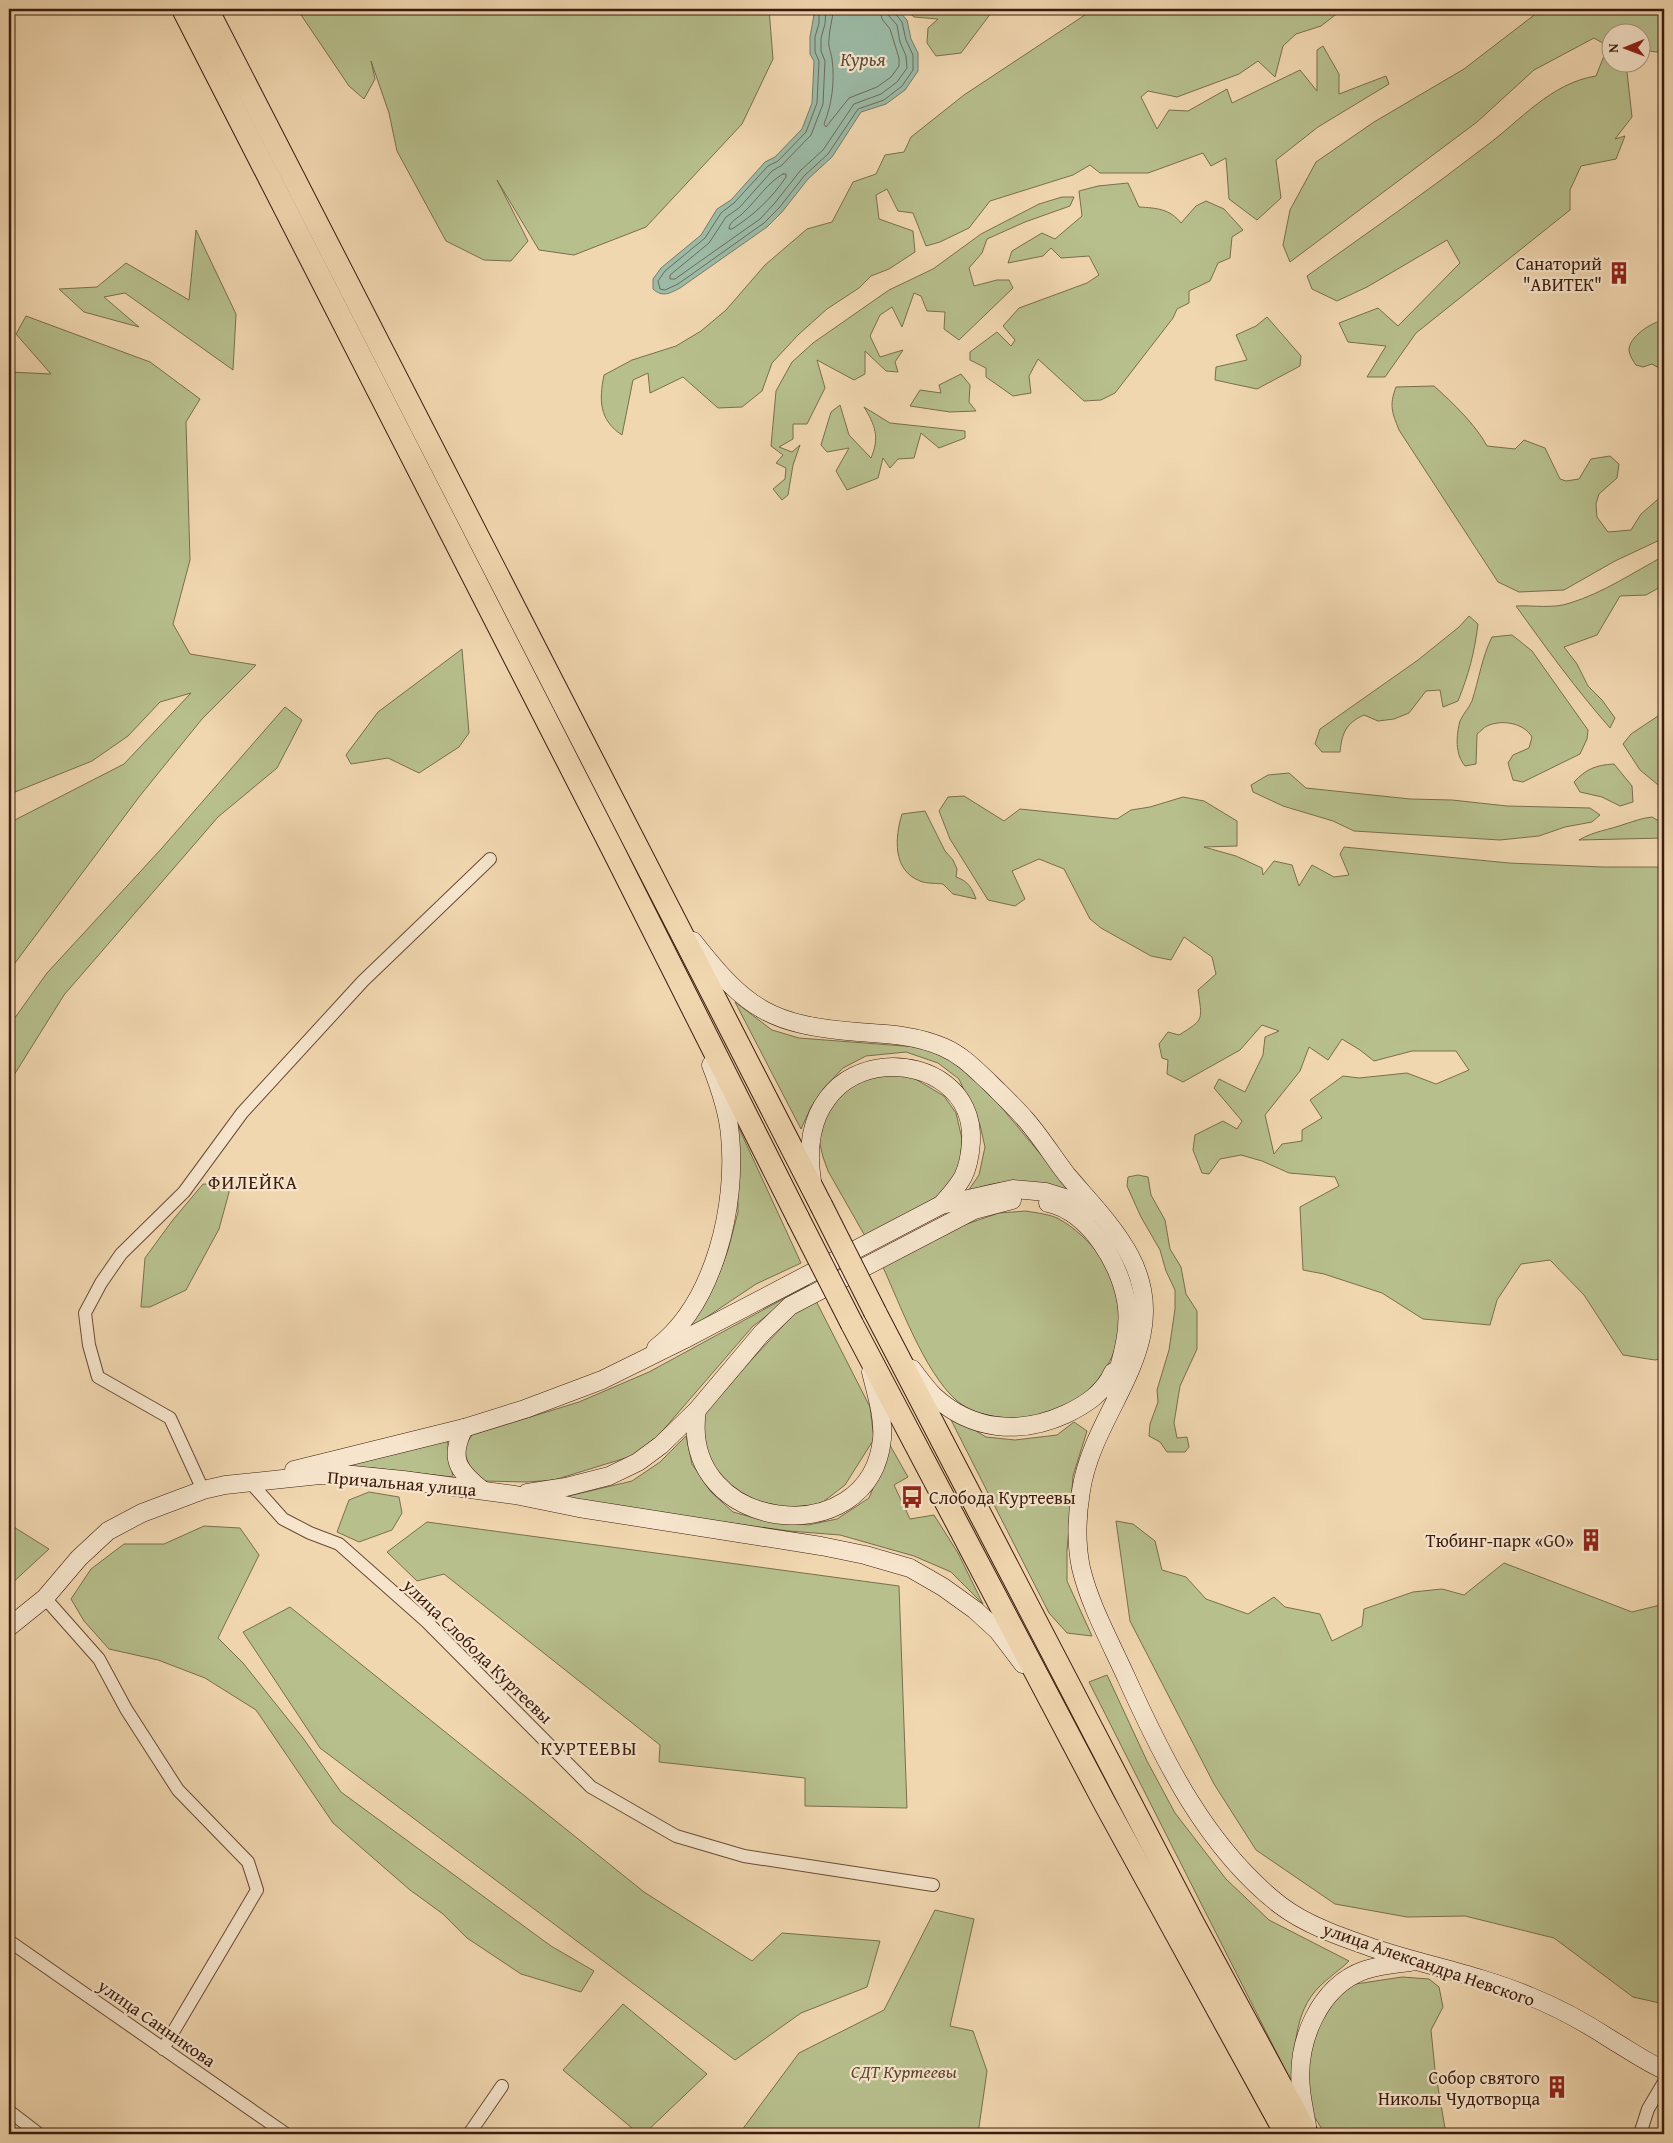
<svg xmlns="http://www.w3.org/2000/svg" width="1673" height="2143" viewBox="0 0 1673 2143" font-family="'Gentium Book Plus',serif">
  <rect width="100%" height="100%" fill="#f1d7b0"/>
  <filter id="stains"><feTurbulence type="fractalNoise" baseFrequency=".004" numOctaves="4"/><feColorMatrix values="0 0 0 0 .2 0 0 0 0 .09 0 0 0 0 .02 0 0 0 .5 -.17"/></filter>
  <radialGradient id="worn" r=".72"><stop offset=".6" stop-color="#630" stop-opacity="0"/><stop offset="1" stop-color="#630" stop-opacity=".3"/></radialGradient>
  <g fill="#b7bf8d" stroke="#7a6e4e" fill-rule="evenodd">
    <polygon points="297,9 769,9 773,59 742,124 646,227 574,255 539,250 497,180 528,241 511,261 484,260 446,241 397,151 389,113 371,61 375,79 364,99 349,86"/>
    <polygon points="905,9 994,9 961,53 936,56 927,43 928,28 938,19 914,17"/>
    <path d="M 1094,9 L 1343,9 L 1321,26 L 1296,34 L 1283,46 L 1275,77 L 1258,61 L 1239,74 L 1177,97 L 1148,91 L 1141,97 L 1157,129 L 1169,110 L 1188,111 L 1227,89 L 1232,103 L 1300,70 L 1317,91 L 1317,50 L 1323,46 L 1339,74 L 1339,94 L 1386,76 L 1389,84 L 1318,127 L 1276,160 L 1281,198 L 1257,220 L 1229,199 L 1226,158 L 1211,166 L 1203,153 L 1148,173 L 1100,173 L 1090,165 L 1073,175 L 990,201 L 969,228 L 940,242 L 926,246 L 913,213 L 898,211 L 887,189 L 876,195 L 879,219 L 913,231 L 915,252 L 889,269 L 871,276 L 859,288 L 827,309 L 798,335 L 772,363 L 762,391 L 742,407 L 718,408 L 683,377 L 650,393 L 648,373 L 633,380 L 622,435 C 599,420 599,400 604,375 L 632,360 L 676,346 L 701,331 L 726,310 L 765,265 L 807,229 L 832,222 L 853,182 L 876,174 L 885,155 L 904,152 L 911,137 L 964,95 Z"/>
    <path d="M 1542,9 L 1664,9 L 1664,53 L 1641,50 L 1640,32 L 1610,32 L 1610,62 L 1626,63 L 1632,117 L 1615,139 L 1625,136 L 1616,159 L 1581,166 L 1570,190 L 1570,210 L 1416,333 L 1385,377 L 1367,377 L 1386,346 L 1348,342 L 1339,323 L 1378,308 L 1398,326 L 1460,263 L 1447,240 L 1367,287 L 1337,301 L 1312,289 L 1307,276 C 1367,233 1428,191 1486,146 C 1521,120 1551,83 1596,76 L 1608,46 L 1594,38 L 1534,70 L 1477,122 L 1290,262 L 1283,245 L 1290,210 L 1316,162 L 1374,122 L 1464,69 Z"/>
    <path d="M 1128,183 L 1139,207 C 1157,208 1170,209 1181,223 L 1196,206 L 1206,201 L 1224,209 L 1243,230 L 1232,237 L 1230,258 L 1218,263 L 1210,281 L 1189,291 L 1189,303 L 1177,309 L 1173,318 L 1115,393 L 1101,400 L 1084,401 L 1038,359 L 1029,376 L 1031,393 L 1013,396 L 986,377 L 986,368 L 970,360 L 970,352 L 997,332 L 1011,346 L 1015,340 L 1003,326 L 1019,308 L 1087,283 L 1099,275 L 1089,256 L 1061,258 L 1051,248 L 1043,256 L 1008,263 L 1012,251 L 1042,233 L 1055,239 L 1082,216 L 1079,191 L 1098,186 Z"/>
    <polygon points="1062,197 1074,197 1070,206 1025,222 987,239 982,253 969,268 974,286 997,280 1009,280 1013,288 959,340 944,329 945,312 927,311 921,296 914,293 902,327 892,307 880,315 870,336 880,357 903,350 895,362 898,372 886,371 865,351 865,374 854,380 817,360 825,388 807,424 793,424 793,439 779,447 792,452 800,445 793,465 788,495 782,500 773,489 785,479 786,468 776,463 783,455 771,446 776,391 792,362 813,343 889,290 933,269 981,234 1039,204"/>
    <polygon points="196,230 236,314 233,370 125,293 104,297 139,327 84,312 59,289 97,287 126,263 189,300"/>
    <polygon points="26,316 150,362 200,399 186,422 190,560 173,624 190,654 256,665 202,719 139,797 9,971 9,823 124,764 191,693 160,702 128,736 92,761 15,792 9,753 9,372 51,374 16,334"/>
    <polygon points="1267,317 1301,356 1300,366 1257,389 1215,380 1216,367 1247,360 1236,335 1256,326"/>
    <path d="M 1664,320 L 1664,375 L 1659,368 L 1652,364 L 1643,367 L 1636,365 C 1633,361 1630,356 1629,351 C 1628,337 1652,322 1664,320 Z"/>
    <polygon points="961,374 970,385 969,402 976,411 950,412 910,406 920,390 941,393 939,385"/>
    <path d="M 1434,386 C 1452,402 1476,425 1487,446 L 1515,449 L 1524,440 L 1545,448 L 1560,479 L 1566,481 L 1579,479 L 1591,459 L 1610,456 L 1619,464 L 1617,478 L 1599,494 L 1596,504 L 1597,517 L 1608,532 L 1631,530 L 1641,514 L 1664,494 L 1664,538 L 1615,561 L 1564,590 L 1519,592 L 1498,582 L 1399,430 C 1392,412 1389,406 1396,387 Z"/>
    <path d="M 840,405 L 849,435 L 871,458 C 880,437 875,425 864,407 L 890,423 L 965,431 L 965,438 L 939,448 L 921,433 L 914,458 L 898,459 L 890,468 L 883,458 L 878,478 L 847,490 L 836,471 L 849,448 L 827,452 L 821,445 L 831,412 Z"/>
    <path d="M 1664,556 L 1664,585 L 1646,595 L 1620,596 L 1597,635 L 1564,647 L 1577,664 L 1588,686 L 1602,700 L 1615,718 L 1610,728 C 1576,689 1546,648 1516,606 C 1534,605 1553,609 1570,603 C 1603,593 1634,572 1664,556 Z"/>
    <path d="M 1469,616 L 1478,624 C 1474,655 1469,673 1458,701 L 1443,707 L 1440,690 L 1426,691 L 1409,713 L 1394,719 L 1378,721 L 1364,715 C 1346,723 1342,733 1340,752 L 1322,752 L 1315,744 L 1320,729 L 1418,660 L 1459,627 Z"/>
    <path d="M 1512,635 L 1532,651 L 1588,730 L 1587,739 L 1580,754 L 1523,782 L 1513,780 L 1508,763 L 1513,755 L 1529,748 L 1532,737 C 1524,723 1502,719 1487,726 C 1484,727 1480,732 1477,734 L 1476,764 L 1465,766 C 1455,754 1456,736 1460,721 C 1463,714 1469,708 1472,701 C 1479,679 1482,657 1492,637 Z"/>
    <polygon points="462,649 469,733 459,747 419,773 388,758 351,764 346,755 378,712"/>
    <polygon points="285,707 302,720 277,768 218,817 64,995 9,1083 9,1026 47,973 162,848"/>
    <polygon points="1664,712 1664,789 1663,789 1640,770 1623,744 1631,734"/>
    <path d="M 1614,764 L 1632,786 L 1633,802 L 1620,806 L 1602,797 L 1580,792 L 1574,782 C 1586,769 1596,765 1614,764 Z"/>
    <polygon points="1289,773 1306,788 1410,799 1452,800 1507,806 1590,808 1600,815 1592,822 1565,827 1539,836 1500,840 1354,831 1333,821 1283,806 1253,792 1251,785 1268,775"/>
    <path d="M 964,796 L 1004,821 L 1020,809 L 1117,819 L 1131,810 L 1150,807 L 1183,797 L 1204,801 L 1237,821 L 1237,846 L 1204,847 L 1236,856 L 1262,868 L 1263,875 L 1274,861 L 1292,865 L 1299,886 L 1312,865 L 1334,877 L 1349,875 L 1340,854 L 1344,847 L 1509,863 L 1603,867 L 1664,867 L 1664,1358 L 1655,1360 L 1623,1355 L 1584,1295 L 1550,1260 L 1521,1264 L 1497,1300 L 1490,1325 L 1423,1319 L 1382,1293 L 1324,1274 L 1303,1270 L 1300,1207 L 1339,1186 L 1335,1177 L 1289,1173 L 1262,1161 L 1241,1155 L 1220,1159 L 1209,1174 L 1202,1173 L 1193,1150 L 1195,1135 L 1223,1121 L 1237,1129 L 1242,1121 L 1214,1088 L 1219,1079 L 1245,1092 L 1263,1055 L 1265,1037 L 1279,1031 L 1262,1025 L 1240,1050 L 1183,1082 L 1167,1074 L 1168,1060 L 1162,1058 L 1159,1044 L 1168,1032 L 1179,1035 C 1205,1019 1202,1020 1198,990 L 1216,974 L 1212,957 L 1184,937 L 1171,960 L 1151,956 L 1101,928 L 1090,919 L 1064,869 L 1039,859 L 1012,871 L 1025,899 L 1015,906 L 988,900 L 950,839 L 939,811 L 948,797 ZM 1342,1039 L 1360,1050 L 1374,1061 L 1412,1051 L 1456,1051 L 1469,1070 L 1436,1084 L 1407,1073 L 1359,1078 L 1343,1076 L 1310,1100 L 1322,1118 L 1302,1130 L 1302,1141 L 1282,1144 L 1274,1154 L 1265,1115 L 1300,1071 L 1309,1047 L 1328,1060 Z"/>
    <path d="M 925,811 L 945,851 L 953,860 L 957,869 L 956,877 C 968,881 972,888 976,899 L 953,894 L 943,884 C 936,883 927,884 920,881 C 892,870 895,837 902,814 Z"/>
    <path d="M 1652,817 L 1664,824 L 1664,838 L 1579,840 C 1594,831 1609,830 1625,824 C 1635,821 1642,818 1652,817 Z"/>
    <path d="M 735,1002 L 772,1030 L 799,1038 L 917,1047 L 944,1055 L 971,1071 L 1074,1194 C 1035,1179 1007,1177 968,1191 L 979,1175 L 985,1147 L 980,1125 L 959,1079 L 938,1063 L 906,1052 L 866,1056 L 843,1068 L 825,1087 L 811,1107 L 801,1129 Z"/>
    <polygon points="907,1074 944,1096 956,1113 962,1139 960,1164 951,1184 936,1200 865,1236 828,1171 823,1157 819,1140 822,1120 837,1098 863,1078"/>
    <polygon points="737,1124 801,1263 756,1284 683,1333 714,1286 728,1250 738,1212"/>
    <polygon points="1138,1175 1148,1177 1151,1195 1165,1220 1170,1249 1181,1267 1186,1294 1197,1311 1197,1349 1180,1386 1174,1423 1177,1438 1187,1437 1189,1447 1185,1452 1167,1452 1160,1442 1149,1436 1150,1424 1158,1402 1157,1390 1169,1350 1175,1309 1175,1290 1166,1271 1160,1250 1141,1217 1127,1186 1128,1177"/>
    <polygon points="203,1184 231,1185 219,1229 186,1290 150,1307 141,1307 145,1258 172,1221"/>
    <path d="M 1026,1211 C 1036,1213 1050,1214 1059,1219 C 1088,1235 1121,1274 1121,1309 C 1122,1371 1078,1417 1016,1418 C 995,1418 972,1414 956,1400 C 924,1371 900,1304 882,1265 L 958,1227 L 999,1213 Z"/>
    <polygon points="809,1285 753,1326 658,1436 632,1456 554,1480 527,1482 484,1481 473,1473 466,1457 465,1446 472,1435 579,1402 649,1372"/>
    <polygon points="816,1301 870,1407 874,1439 845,1485 823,1502 795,1510 747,1498 728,1484 710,1463 703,1440 703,1418 716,1398 795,1313"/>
    <polygon points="948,1414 986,1437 1015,1440 1057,1435 1074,1422 1087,1431 1073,1476 1067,1551 1067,1581 1092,1636 1067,1633 1049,1613"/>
    <polygon points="686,1436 692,1464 711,1492 733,1512 751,1517 808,1525 837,1519 869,1498 880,1471 887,1440 908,1477 894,1485 910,1519 934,1515 958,1553 983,1604 951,1572 914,1556 840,1535 789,1531 556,1499 632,1481 660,1462"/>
    <polygon points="447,1439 453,1477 373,1468 322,1468"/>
    <polygon points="369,1492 399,1497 402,1513 392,1530 359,1542 337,1532 349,1500"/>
    <polygon points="1116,1521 1133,1524 1155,1541 1162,1570 1186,1577 1206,1599 1248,1614 1274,1597 1285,1607 1320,1614 1332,1641 1362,1626 1364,1609 1413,1592 1442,1589 1464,1595 1504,1563 1632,1612 1664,1604 1664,2004 1633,1997 1554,1938 1465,1916 1407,1917 1335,1904 1256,1850 1214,1784 1130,1621"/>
    <polygon points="427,1522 899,1586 907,1808 805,1806 805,1778 659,1762 660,1745 444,1574 417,1581 387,1552"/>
    <polygon points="9,1524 49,1549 9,1586"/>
    <polygon points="204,1526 240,1528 259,1555 218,1638 243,1663 303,1738 341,1792 551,1946 594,1971 581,1992 521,1974 467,1938 443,1914 410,1890 333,1823 256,1710 205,1678 158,1660 109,1649 84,1621 71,1599 91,1569 124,1544 164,1544"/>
    <polygon points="290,1607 644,1892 752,1961 782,1933 880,1941 867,1987 801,2013 735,2060 320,1748 243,1632"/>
    <path d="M 1107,1675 L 1147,1761 L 1175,1813 L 1226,1879 L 1269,1920 L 1349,1961 C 1340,1970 1329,1977 1320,1986 C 1293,2012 1293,2055 1295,2089 L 1089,1682 Z"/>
    <polygon points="935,1910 974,1919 950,2026 973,2031 987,2071 978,2134 739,2134 799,2053 884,2010"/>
    <polygon points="1402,1977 1429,1979 1439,1987 1443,2007 1431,2030 1435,2070 1446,2134 1325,2134 1312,2113 1306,2068 1318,2021 1349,1985"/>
    <polygon points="623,2004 707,2074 644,2134 639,2134 563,2070"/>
  </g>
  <path fill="#9cbaa6" stroke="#767b69" d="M 815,9 L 897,9 L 907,20 L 911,39 L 918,53 L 918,71 L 905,90 L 886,104 L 861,112 L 832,157 L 808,179 L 782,212 L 767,227 L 680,288 C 670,293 663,298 653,289 L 653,279 L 661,268 L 701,235 L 717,209 L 731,200 L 765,162 L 775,157 L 802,129 L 812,103 L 814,61 L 810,54 L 810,37 Z"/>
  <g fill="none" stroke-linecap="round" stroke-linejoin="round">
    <g stroke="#6c6b5a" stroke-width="1">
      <polyline points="819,9 819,23 815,37 815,52 819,61 817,103 806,132 778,161 768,166 734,203 721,213 705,238 665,271 658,281 660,289 665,290 678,284 764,223 779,208 805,175 828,154 858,109 884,100 902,86 913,70 913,55 906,40 902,22 895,13 894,9"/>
      <polyline points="826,9 825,24 821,38 821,51 825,61 823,104 811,135 782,165 772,171 739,208 726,217 709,243 670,275 670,279 675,279 760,219 774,204 800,171 823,150 854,104 881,94 897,82 907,68 906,56 900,42 897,25 889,16 888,9"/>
      <path d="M 833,9 C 833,20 829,29 829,40 C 828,47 831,52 832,59 C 835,81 832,104 824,124 L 826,127 L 849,98 L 877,87 L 891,77 L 899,66 L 899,58 L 890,29 L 882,19 L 880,9"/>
      <path d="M 783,174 L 786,174 L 786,177 C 772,198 754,215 732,229 L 729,229 C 729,221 739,218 744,212 C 757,200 768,182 783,174 Z"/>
    </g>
    <defs>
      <g id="street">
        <polyline points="250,1482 283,1519 310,1533 339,1544 426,1621 591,1787 676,1836 744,1856 933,1885"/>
        <polyline points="203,1490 170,1418 98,1377 89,1345 85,1313 101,1283 121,1254 184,1192 242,1113 363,981 490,859"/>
        <polyline points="45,1598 99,1659 126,1709 178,1790 248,1862 257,1890 163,2049"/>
        <polyline points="9,1941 286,2134"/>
        <polyline points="9,2111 39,2134"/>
        <polyline points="469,2134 502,2086"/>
        <polyline points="1640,2134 1648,2109 1664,2082"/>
      </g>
      <g id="secondary">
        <path d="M 693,941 C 747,1010 771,1025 858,1032 C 887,1034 916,1035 943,1047 C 962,1055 975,1069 990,1083 C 1002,1095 1015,1107 1026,1120 C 1041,1137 1053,1157 1067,1175 C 1089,1201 1114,1226 1130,1256 C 1177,1345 1093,1408 1081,1491 C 1077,1515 1076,1544 1081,1568 C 1090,1606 1111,1643 1127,1679 C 1164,1761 1207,1848 1280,1905 C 1306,1925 1341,1937 1373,1948 C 1424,1965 1479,1975 1529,1996 C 1557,2007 1586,2023 1612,2040 C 1629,2050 1646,2062 1664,2070"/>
        <path d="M 812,1181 C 789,1032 977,1040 971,1142 C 969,1173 962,1182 941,1205"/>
        <path d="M 1048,1203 C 1090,1212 1123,1267 1127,1308 C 1130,1336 1119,1365 1113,1391"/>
        <path d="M 656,1348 C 715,1303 737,1205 730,1135 C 728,1111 720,1088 711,1065"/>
        <path d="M 912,1369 C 919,1378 926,1388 934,1396 C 972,1431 1020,1435 1066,1414 C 1085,1405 1104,1393 1113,1372"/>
        <path d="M 697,1410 C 678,1533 870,1556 882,1439 C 884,1417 876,1393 871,1372"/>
        <path d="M 464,1428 C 449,1458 457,1470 482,1490"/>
        <polyline points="294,1470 464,1428 525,1409 602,1380 683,1340 941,1205 1013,1189 1046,1192 1075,1201 1092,1213"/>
        <polyline points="527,1493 566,1487 609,1476 638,1462 661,1445 697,1410 761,1334 790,1306 974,1210 1012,1200"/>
        <polyline points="9,1627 45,1598 79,1558 108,1531 142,1513 203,1490 225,1485 320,1475 353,1475 403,1480 515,1495 579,1508 821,1546 865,1555 910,1568 943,1587 975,1610 998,1631 1023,1664"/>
        <path d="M 1307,2126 C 1305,2114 1302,2101 1301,2089 C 1296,2042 1319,1986 1365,1970 C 1380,1965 1395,1964 1410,1962"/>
      </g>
      <g id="highway">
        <polyline points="183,9 613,850 798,1218"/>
        <polyline points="207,9 821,1205"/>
        <polyline points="875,1312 1192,1921 1307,2134"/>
        <polyline points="852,1324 1104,1802 1286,2134"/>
      </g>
    </defs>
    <use href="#street" stroke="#694b36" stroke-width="14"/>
    <use href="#secondary" stroke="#3c1c0e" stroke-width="19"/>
    <use href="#highway" stroke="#3c1c0e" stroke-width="24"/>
    <use href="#street" stroke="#f6e5cc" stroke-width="12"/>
    <use href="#secondary" stroke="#f6e5cc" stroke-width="18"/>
    <use href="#highway" stroke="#f1d7b0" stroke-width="22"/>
    <defs>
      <g id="highway-bridge">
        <polyline points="821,1205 875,1312"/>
        <polyline points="798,1218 852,1324"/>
      </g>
    </defs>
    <use href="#highway-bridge" stroke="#3c1c0e" stroke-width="24" stroke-linecap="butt"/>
    <use href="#highway-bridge" stroke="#f1d7b0" stroke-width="22"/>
  </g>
  <defs>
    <symbol id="building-bare" viewBox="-9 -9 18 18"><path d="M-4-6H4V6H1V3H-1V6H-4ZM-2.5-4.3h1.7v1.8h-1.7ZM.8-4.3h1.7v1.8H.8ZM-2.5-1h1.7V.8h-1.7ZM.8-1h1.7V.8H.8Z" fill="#8f2418" stroke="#f6e5cc" stroke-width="2.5" paint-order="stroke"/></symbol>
    <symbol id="bus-bare" viewBox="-9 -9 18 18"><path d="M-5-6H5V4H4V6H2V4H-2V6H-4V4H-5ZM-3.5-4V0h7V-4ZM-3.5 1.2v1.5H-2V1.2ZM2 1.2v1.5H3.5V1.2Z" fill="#8f2418" stroke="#f6e5cc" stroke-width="2.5" paint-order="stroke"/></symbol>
  </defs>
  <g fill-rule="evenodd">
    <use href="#building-bare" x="1603" y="257" width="32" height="32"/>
    <use href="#bus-bare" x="896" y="1481" width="32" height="32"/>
    <use href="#building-bare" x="1575" y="1524" width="32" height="32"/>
    <use href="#building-bare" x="1541" y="2071" width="32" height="32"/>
  </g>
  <g text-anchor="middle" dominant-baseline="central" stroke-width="4.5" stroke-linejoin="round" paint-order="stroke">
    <g font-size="18" fill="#3c1c0e" stroke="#f6e5cc" text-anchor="end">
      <text x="1602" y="263">Санаторий<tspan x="1602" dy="21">"АВИТЕК"</tspan></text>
      <text x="929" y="1497" text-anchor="start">Слобода Куртеевы</text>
      <text x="1574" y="1540">Тюбинг-парк «GO»</text>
      <text x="1540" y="2077">Собор святого<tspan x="1540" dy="21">Николы Чудотворца</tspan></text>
    </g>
    <g font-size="18" fill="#3c1c0e" stroke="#f6e5cc">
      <text transform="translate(402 1483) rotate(5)">Причальная улица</text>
      <text transform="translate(478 1651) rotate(44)">улица Слобода Куртеевы</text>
      <text transform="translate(1429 1964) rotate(19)">улица Александра Невского</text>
      <text transform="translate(157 2023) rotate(35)">улица Санникова</text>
    </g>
    <g font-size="18" font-style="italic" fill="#5b452e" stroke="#f6e5cc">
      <text x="904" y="2071">СДТ Куртеевы</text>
    </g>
    <g font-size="19" font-style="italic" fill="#594b3c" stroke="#f6e5cc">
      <text x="863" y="59">Курья</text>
    </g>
    <g font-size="19" letter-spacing="1" fill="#3c1c0e" stroke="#f6e5cc">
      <text x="253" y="1182">ФИЛЕЙКА</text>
      <text x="589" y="1748">КУРТЕЕВЫ</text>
    </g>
  </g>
  <rect width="1673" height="2143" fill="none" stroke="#f1d7b0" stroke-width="30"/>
  <rect x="10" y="10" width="1653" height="2123" fill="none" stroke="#3c1c0e" stroke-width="2.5"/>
  <rect x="15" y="15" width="1643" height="2113" fill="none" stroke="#3c1c0e"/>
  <g transform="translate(1626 48) rotate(269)"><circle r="24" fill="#f6e5cc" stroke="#ac9580"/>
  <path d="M0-4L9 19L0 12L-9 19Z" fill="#8f2418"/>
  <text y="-8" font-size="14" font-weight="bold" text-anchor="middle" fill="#3c1c0e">N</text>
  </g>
  <rect width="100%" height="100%" filter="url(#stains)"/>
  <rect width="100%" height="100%" fill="url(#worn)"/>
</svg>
